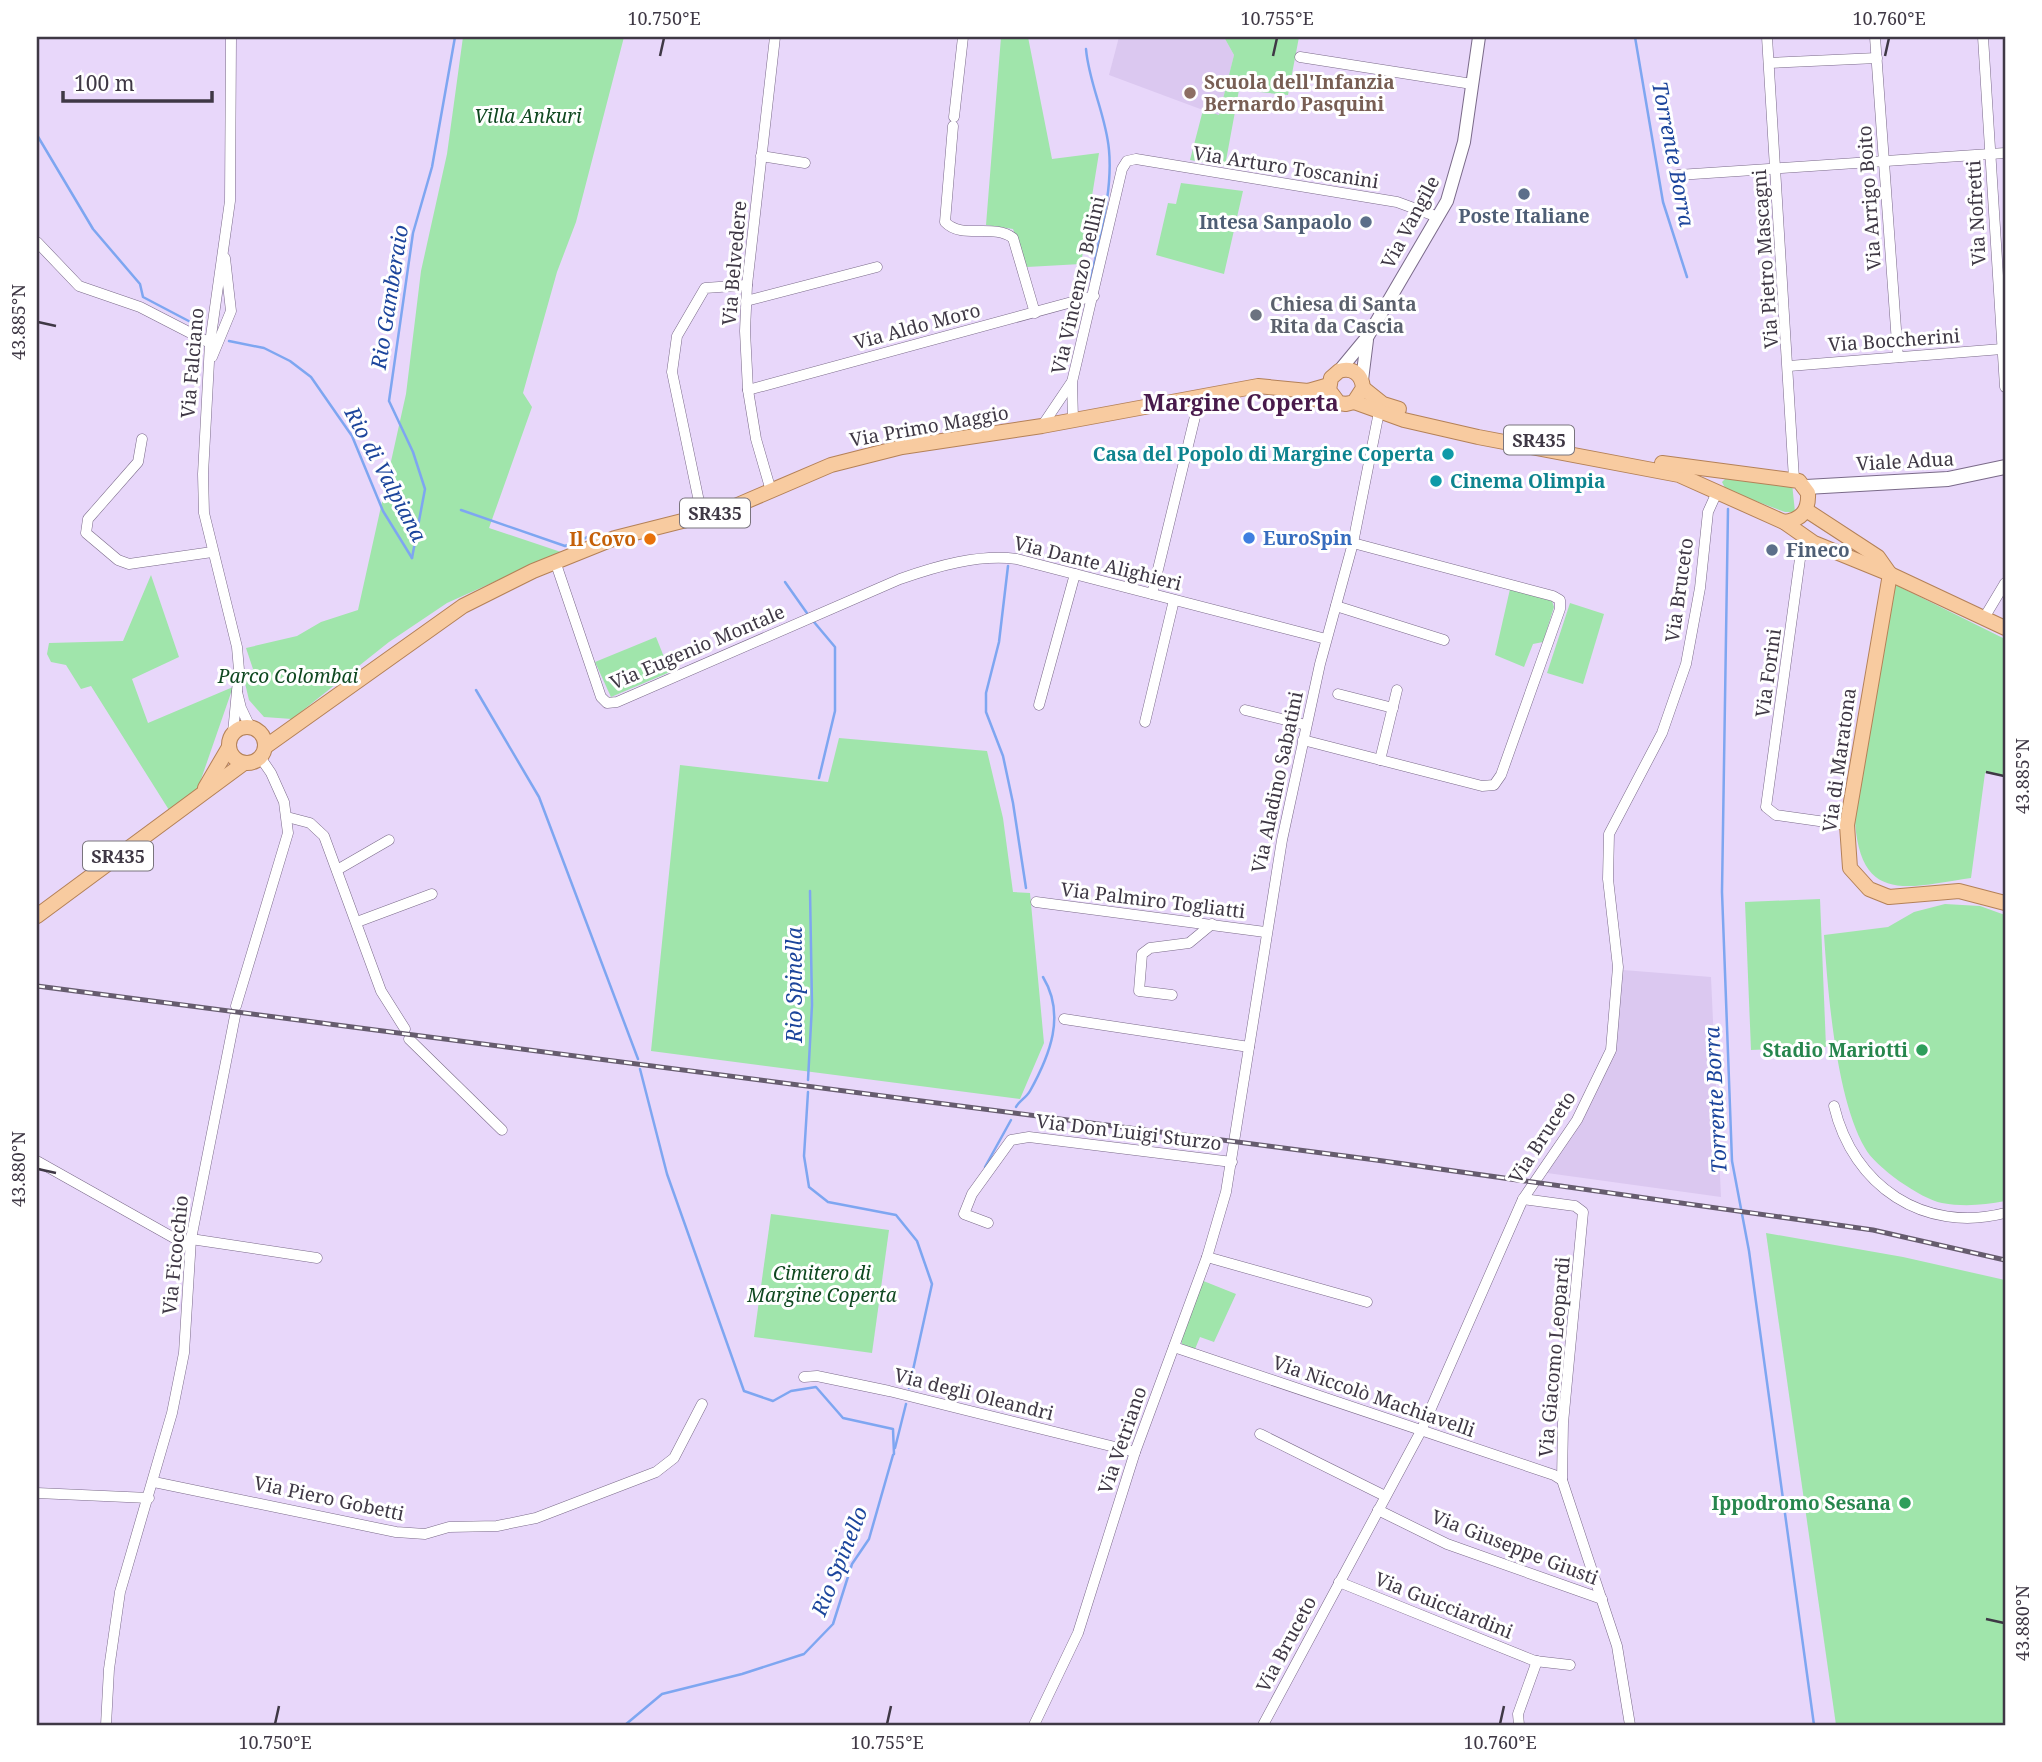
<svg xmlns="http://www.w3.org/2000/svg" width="2042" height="1762" viewBox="0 0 2042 1762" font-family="'Noto Serif',serif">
  <rect width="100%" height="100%" fill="#e8d7fa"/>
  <g fill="#dbc8f0">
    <polygon points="1119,37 1224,37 1234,55 1219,116 1109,75"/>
    <polygon points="1623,970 1711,977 1721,1197 1547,1173 1578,1128 1602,1076"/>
  </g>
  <g fill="#a0e5ab">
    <polygon points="463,37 624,37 576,222 557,272 523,393 532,407 489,528 561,552 447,603 389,642 292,719 264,717 249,700 244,679 253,669 246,648 297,636 321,622 358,610 406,394 421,271 447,154"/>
    <polygon points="1001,37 1028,37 1052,159 1099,153 1081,264 1027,267 1013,229 986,225"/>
    <polygon points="1224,37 1299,37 1288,95 1239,90 1225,166 1190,160 1203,110 1219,115 1234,55"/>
    <polygon points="1181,183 1243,191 1224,274 1156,255 1168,203 1176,204"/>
    <polygon points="1727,477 1792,483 1795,512 1785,512 1726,490 1722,482"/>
    <polygon points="151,575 179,657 132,679 148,723 233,687 198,788 169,810 91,686 81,689 66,665 51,662 47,654 49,643 123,641"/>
    <path d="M 1894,584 L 2005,639 L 2005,776 L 1985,773 L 1971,878 C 1909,887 1861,905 1855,822 Z"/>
    <polygon points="1510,589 1552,601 1554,607 1543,642 1533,644 1524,667 1495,655"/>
    <polygon points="1570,603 1604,614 1583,684 1547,673"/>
    <polygon points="656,637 670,672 611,697 595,662"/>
    <polygon points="839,738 987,751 1003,818 1013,892 1030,893 1044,1043 1020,1099 651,1051 680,765 828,782"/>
    <polygon points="1820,899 1826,1047 1751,1050 1745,902"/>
    <path d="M 1945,904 L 1980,906 L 2005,915 L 2005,1201 C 1984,1205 1964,1207 1942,1203 C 1921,1199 1875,1167 1865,1148 C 1836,1098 1828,993 1824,935 L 1888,927 L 1914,912 Z"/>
    <polygon points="771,1214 889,1230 872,1353 754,1337"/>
    <polygon points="1766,1233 1903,1257 2005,1280 2005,1725 1836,1725"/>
    <polygon points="1201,1280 1236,1294 1214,1342 1200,1337 1195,1349 1182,1344 1181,1337"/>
  </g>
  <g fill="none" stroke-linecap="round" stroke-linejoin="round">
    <g stroke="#7ea6f1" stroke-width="2.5">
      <polyline points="1635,37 1663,202 1687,277"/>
      <path d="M 1086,49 C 1089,84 1106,115 1109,150 C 1113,192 1099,238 1091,279"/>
      <polyline points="37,135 93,229 140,284 143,297 202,328"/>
      <polyline points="229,341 264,348 290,361 311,377 352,436 383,511 412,558"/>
      <polyline points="1728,509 1722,892 1732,1161 1749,1251 1814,1725"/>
      <polyline points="461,510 565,546 593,535"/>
      <polyline points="412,558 425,489 413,452 389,401 413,233 432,167 455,37"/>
      <polyline points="1008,566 999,642 986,693 986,712 1003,756 1013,803 1026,888"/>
      <polyline points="785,582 809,616"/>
      <polyline points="814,622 835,647 835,711 819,778"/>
      <polyline points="476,690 539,797 638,1059"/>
      <polyline points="640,1069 667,1174 744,1391 773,1401 791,1391 816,1387 843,1418 893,1429 894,1454"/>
      <polyline points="808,1080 812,1005 810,891"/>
      <polyline points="808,1092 804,1156 809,1187 828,1202 896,1215 917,1241 932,1284 909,1388"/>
      <path d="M 1016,1107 C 1019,1101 1026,1098 1030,1091 C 1050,1055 1066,1015 1043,977"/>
      <polyline points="985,1167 1011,1120"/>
      <polyline points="895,1448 906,1404"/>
      <polyline points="625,1725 662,1694 742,1674 804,1654 833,1624 852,1564 869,1539 893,1455"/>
    </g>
    <defs>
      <g id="minor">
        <polyline points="231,37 230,201 210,343 203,474 204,513 237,647 239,670 233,733"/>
        <polyline points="1767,37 1794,479"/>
        <polyline points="1875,37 1898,357"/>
        <polyline points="1983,37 2005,387"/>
        <polyline points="1300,57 1472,84"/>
        <polyline points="1769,63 1877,58"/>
        <polyline points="954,117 963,37"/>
        <path d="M 953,126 L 945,222 C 962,240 993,223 1013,238 L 1035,313"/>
        <polyline points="761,156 805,163"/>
        <polyline points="1678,175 2005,153"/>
        <polyline points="37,242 79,286 140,307 210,343"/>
        <polyline points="746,301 877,267"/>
        <polyline points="212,357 231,311 225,258"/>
        <polyline points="1789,366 2002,349"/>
        <polyline points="748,390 1094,296"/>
        <polyline points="1073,420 1072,382 1122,169 1127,161 1136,159 1397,202 1438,217"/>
        <polyline points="1042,426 1071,383"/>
        <polyline points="142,439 138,462 88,519 86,533 118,560 129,564 212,552"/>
        <polyline points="771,491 756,439 748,390 745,331 747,285 775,37"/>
        <polyline points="702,516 672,372 677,336 705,288 747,285"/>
        <polyline points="1803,537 1766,807 1776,815 1847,825"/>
        <path d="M 555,561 L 601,697 L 607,703 L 617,702 L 900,579 C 937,566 978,554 1017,559 L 1326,639"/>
        <polyline points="1152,594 1200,396"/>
        <polyline points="1336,606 1444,640"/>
        <polyline points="1984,618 2005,583"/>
        <polyline points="237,692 241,708 250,727"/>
        <polyline points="1338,694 1393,708"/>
        <polyline points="1039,705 1075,574"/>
        <polyline points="1245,710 1306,725"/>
        <polyline points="1145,722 1174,600"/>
        <polyline points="1303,740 1482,786 1494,785 1501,775 1560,609 1560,600 1553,596 1353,543"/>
        <polyline points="1380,760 1397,690"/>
        <polyline points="287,817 310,823 324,836 381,991 405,1029"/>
        <polyline points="337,870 389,840"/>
        <polyline points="1036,902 1265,932"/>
        <polyline points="357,922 432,894"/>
        <polyline points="1172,995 1139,991 1142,954 1150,948 1189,943 1212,924"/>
        <polyline points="236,1006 288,833 284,802 271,773 260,757"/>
        <polyline points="1064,1019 1249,1047"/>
        <polyline points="409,1039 502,1130"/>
        <path d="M 1834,1106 C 1853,1186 1924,1234 2005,1213"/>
        <polyline points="37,1161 190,1247"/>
        <polyline points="1523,1199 1575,1206 1583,1212 1563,1423 1562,1480 1617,1646 1630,1725"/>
        <polyline points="988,1223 964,1214 972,1194 1011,1140 1029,1137 1232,1162"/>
        <polyline points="191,1239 317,1258"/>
        <polyline points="1207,1257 1367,1302"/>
        <polyline points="1174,1347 1554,1475 1562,1480"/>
        <polyline points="804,1377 817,1376 889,1391 1135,1452"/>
        <polyline points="1260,1434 1385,1496"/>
        <polyline points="154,1482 396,1532 425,1534 449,1527 497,1526 536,1518 656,1472 674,1458 702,1404"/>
        <polyline points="37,1493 149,1498"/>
        <polyline points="1378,1510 1447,1544 1602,1599"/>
        <polyline points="1339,1582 1535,1661 1570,1665"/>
        <polyline points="106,1725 109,1669 120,1592 172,1413 184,1353 191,1239 235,1016"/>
        <polyline points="1034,1725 1078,1633 1135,1452 1207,1257 1226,1192 1282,840 1320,664 1353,543 1379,412"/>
        <polyline points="1263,1725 1421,1431 1523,1199 1577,1120 1611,1050 1618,967 1608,879 1609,834 1662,733 1686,664 1700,588 1708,512 1717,492"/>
        <polyline points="1519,1725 1518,1714 1537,1661"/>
      </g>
      <g id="tertiary">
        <polyline points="1339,371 1368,336 1447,201 1464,142 1479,37"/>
        <polyline points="1362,380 1367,340"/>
      </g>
      <polyline id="secondary" points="1806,487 1948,479 2005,467"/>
      <g id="primary">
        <polyline points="1363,388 1383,404 1399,409"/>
        <path d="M 1300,397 L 1346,404 L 1354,402 L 1363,388 C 1362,374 1352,367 1339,371 L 1331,378 L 1329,390 L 1338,402"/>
        <polyline points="1354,402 1404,420 1478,437 1679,475 1784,522 1814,543 1890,574 2005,628"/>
        <path d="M 1662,463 L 1799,481 L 1808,493 C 1809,511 1801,520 1784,522"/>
        <polyline points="1806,510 1878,557 1890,574"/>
        <polyline points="1890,574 1847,825 1850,868 1869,889 1889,897 1959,891 2005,903"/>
        <circle cx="247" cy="745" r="18"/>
        <polyline points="265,747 463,606 533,571 615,538 726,510 831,465 902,447 1042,426 1258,386 1308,391 1329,385"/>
        <polyline points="205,788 229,747"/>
        <polyline points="37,916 244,763"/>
      </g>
    </defs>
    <use href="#minor" stroke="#7a6a89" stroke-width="11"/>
    <use href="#tertiary" stroke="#7a6a89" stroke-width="14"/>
    <use href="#secondary" stroke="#7a6a89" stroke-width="16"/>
    <use href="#primary" stroke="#b48157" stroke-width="16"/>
    <use href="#minor" stroke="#fff" stroke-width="10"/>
    <use href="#tertiary" stroke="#fff" stroke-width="12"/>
    <use href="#secondary" stroke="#fff" stroke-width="14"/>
    <use href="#primary" stroke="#f8cba0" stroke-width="14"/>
    <defs>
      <polyline id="rail" points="37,986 1376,1160 1873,1230 2005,1260"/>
    </defs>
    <use href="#rail" stroke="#665c6e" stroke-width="5"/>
    <use href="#rail" stroke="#fff" stroke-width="2.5" stroke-dasharray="8" stroke-linecap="butt"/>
  </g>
  <path fill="none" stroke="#3f3845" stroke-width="2.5" d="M 660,56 L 664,38M 1273,56 L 1277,38M 1885,56 L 1889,38M 38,322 L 56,326M 1986,772 L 2004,776M 38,1169 L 56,1173M 1986,1619 L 2004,1623M 275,1724 L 279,1706M 887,1724 L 891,1706M 1500,1724 L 1504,1706"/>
  <circle fill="#8d6e63" stroke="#fff" stroke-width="2.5" cx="1190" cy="93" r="7"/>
  <g fill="#5c6f8a" stroke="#fff" stroke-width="2.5">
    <circle cx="1524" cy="194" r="7"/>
    <circle cx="1366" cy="222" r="7"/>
    <circle cx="1772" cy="550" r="7"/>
  </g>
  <circle fill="#6b7280" stroke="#fff" stroke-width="2.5" cx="1256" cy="315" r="7"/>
  <g fill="#0f9aa8" stroke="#fff" stroke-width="2.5">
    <circle cx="1448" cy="454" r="7"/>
    <circle cx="1436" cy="481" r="7"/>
  </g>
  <circle fill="#3f7fe0" stroke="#fff" stroke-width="2.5" cx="1249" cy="538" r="7"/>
  <circle fill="#e8710a" stroke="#fff" stroke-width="2.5" cx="650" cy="539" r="7"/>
  <g fill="#2e9e5b" stroke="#fff" stroke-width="2.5">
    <circle cx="1922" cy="1050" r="7"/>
    <circle cx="1905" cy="1503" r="7"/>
  </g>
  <g text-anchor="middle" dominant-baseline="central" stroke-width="6" stroke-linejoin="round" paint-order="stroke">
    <g fill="#fff" stroke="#79747d" stroke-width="2">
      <rect x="1504" y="425.5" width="70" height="29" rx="5"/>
      <rect x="680" y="498.5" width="70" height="29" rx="5"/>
      <rect x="83" y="841.5" width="70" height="29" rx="5"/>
    </g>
    <g font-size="18" font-weight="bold" fill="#3f3845">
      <text x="1539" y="440">SR435</text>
      <text x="715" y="513">SR435</text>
      <text x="118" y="856">SR435</text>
    </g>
    <g font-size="19" font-weight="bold" fill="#785e54" stroke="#fff" text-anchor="start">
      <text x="1204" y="82">Scuola dell'Infanzia<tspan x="1204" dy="22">Bernardo Pasquini</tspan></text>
    </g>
    <g font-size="19" font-style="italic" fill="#0f4820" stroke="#fff">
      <text x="528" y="116">Villa Ankuri</text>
      <text x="288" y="676">Parco Colombai</text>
      <text x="822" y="1273">Cimitero di<tspan x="822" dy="22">Margine Coperta</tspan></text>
    </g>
    <g font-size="19" fill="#3f3845" stroke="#fff">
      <text transform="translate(1286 167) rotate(9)">Via Arturo Toscanini</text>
      <text transform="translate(1869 198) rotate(-94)">Via Arrigo Boito</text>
      <text transform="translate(1976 213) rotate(-93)">Via Nofretti</text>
      <text transform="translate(1410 222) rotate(-62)">Via Vangile</text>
      <text transform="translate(1765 259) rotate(-94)">Via Pietro Mascagni</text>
      <text transform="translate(734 263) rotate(-85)">Via Belvedere</text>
      <text transform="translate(1078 285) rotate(-77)">Via Vincenzo Bellini</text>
      <text transform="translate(917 326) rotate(-15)">Via Aldo Moro</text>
      <text transform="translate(1894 340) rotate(-4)">Via Boccherini</text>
      <text transform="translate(192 363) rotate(-85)">Via Falciano</text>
      <text transform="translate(929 426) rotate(-10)">Via Primo Maggio</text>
      <text transform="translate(1905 461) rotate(-3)">Viale Adua</text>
      <text transform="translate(1098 563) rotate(14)">Via Dante Alighieri</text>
      <text transform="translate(1679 590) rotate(-82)">Via Bruceto</text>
      <text transform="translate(697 647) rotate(-23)">Via Eugenio Montale</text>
      <text transform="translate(1768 673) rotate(-82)">Via Forini</text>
      <text transform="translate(1839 760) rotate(-82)">Via di Maratona</text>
      <text transform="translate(1277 782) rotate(-78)">Via Aladino Sabatini</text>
      <text transform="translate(1153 900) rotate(7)">Via Palmiro Togliatti</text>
      <text transform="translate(1129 1132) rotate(7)">Via Don Luigi Sturzo</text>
      <text transform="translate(1542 1137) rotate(-57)">Via Bruceto</text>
      <text transform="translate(175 1255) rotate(-84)">Via Ficocchio</text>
      <text transform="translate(1554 1357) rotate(-85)">Via Giacomo Leopardi</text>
      <text transform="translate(974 1394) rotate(14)">Via degli Oleandri</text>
      <text transform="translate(1374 1396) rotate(19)">Via Niccolò Machiavelli</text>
      <text transform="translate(1122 1440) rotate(-71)">Via Vetriano</text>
      <text transform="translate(329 1498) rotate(12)">Via Piero Gobetti</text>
      <text transform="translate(1515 1547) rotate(21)">Via Giuseppe Giusti</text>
      <text transform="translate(1444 1605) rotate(22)">Via Guicciardini</text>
      <text transform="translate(1286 1644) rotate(-62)">Via Bruceto</text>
    </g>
    <g font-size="19" font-weight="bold" fill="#4e5e75" stroke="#fff">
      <text x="1524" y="216">Poste Italiane</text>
      <text x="1352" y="222" text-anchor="end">Intesa Sanpaolo</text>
      <text x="1786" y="550" text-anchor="start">Fineco</text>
    </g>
    <g font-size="19" font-weight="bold" fill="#5b616d" stroke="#fff" text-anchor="start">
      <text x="1270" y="304">Chiesa di Santa<tspan x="1270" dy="22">Rita da Cascia</tspan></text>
    </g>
    <g font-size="19" font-weight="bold" fill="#0d838f" stroke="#fff" text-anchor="end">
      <text x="1434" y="454">Casa del Popolo di Margine Coperta</text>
      <text x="1450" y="481" text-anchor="start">Cinema Olimpia</text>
    </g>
    <g font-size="19" font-weight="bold" fill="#366cbe" stroke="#fff" text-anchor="start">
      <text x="1263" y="538">EuroSpin</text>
    </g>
    <g font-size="19" font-weight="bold" fill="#c56008" stroke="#fff" text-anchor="end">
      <text x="636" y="539">Il Covo</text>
    </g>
    <g font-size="19" font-weight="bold" fill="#27864d" stroke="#fff" text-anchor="end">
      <text x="1908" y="1050">Stadio Mariotti</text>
      <text x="1891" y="1503">Ippodromo Sesana</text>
    </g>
    <g font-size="21" font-style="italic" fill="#1c459c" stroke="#fff">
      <text transform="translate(1674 154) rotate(79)">Torrente Borra</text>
      <text transform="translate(389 297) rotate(-81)">Rio Gamberaio</text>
      <text transform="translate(386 474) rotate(62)">Rio di Valpiana</text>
      <text transform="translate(794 985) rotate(-90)">Rio Spinella</text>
      <text transform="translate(1715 1100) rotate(-93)">Torrente Borra</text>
      <text transform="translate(839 1561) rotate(-68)">Rio Spinello</text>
    </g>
    <g font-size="23" font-weight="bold" fill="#481a4b" stroke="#fff">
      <text x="1241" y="402">Margine Coperta</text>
    </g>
  </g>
  <rect width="2042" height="1762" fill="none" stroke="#ffffff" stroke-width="77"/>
  <path d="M63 91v10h149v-10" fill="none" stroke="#3f3845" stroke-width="3.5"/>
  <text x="74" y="91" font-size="21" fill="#3f3845" stroke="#ffffff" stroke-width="5" paint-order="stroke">100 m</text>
  <rect x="38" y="38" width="1966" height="1686" fill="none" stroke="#3f3845" stroke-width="2.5"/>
  <g font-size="18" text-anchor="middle" fill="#3f3845">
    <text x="664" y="25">10.750°E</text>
    <text x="1277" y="25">10.755°E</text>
    <text x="1889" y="25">10.760°E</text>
    <text transform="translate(19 322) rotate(-90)" y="6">43.885°N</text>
    <text transform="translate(2023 776) rotate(-90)" y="6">43.885°N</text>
    <text transform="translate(19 1169) rotate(-90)" y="6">43.880°N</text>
    <text transform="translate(2023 1623) rotate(-90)" y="6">43.880°N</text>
    <text x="275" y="1749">10.750°E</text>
    <text x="887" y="1749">10.755°E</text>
    <text x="1500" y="1749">10.760°E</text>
  </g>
</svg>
